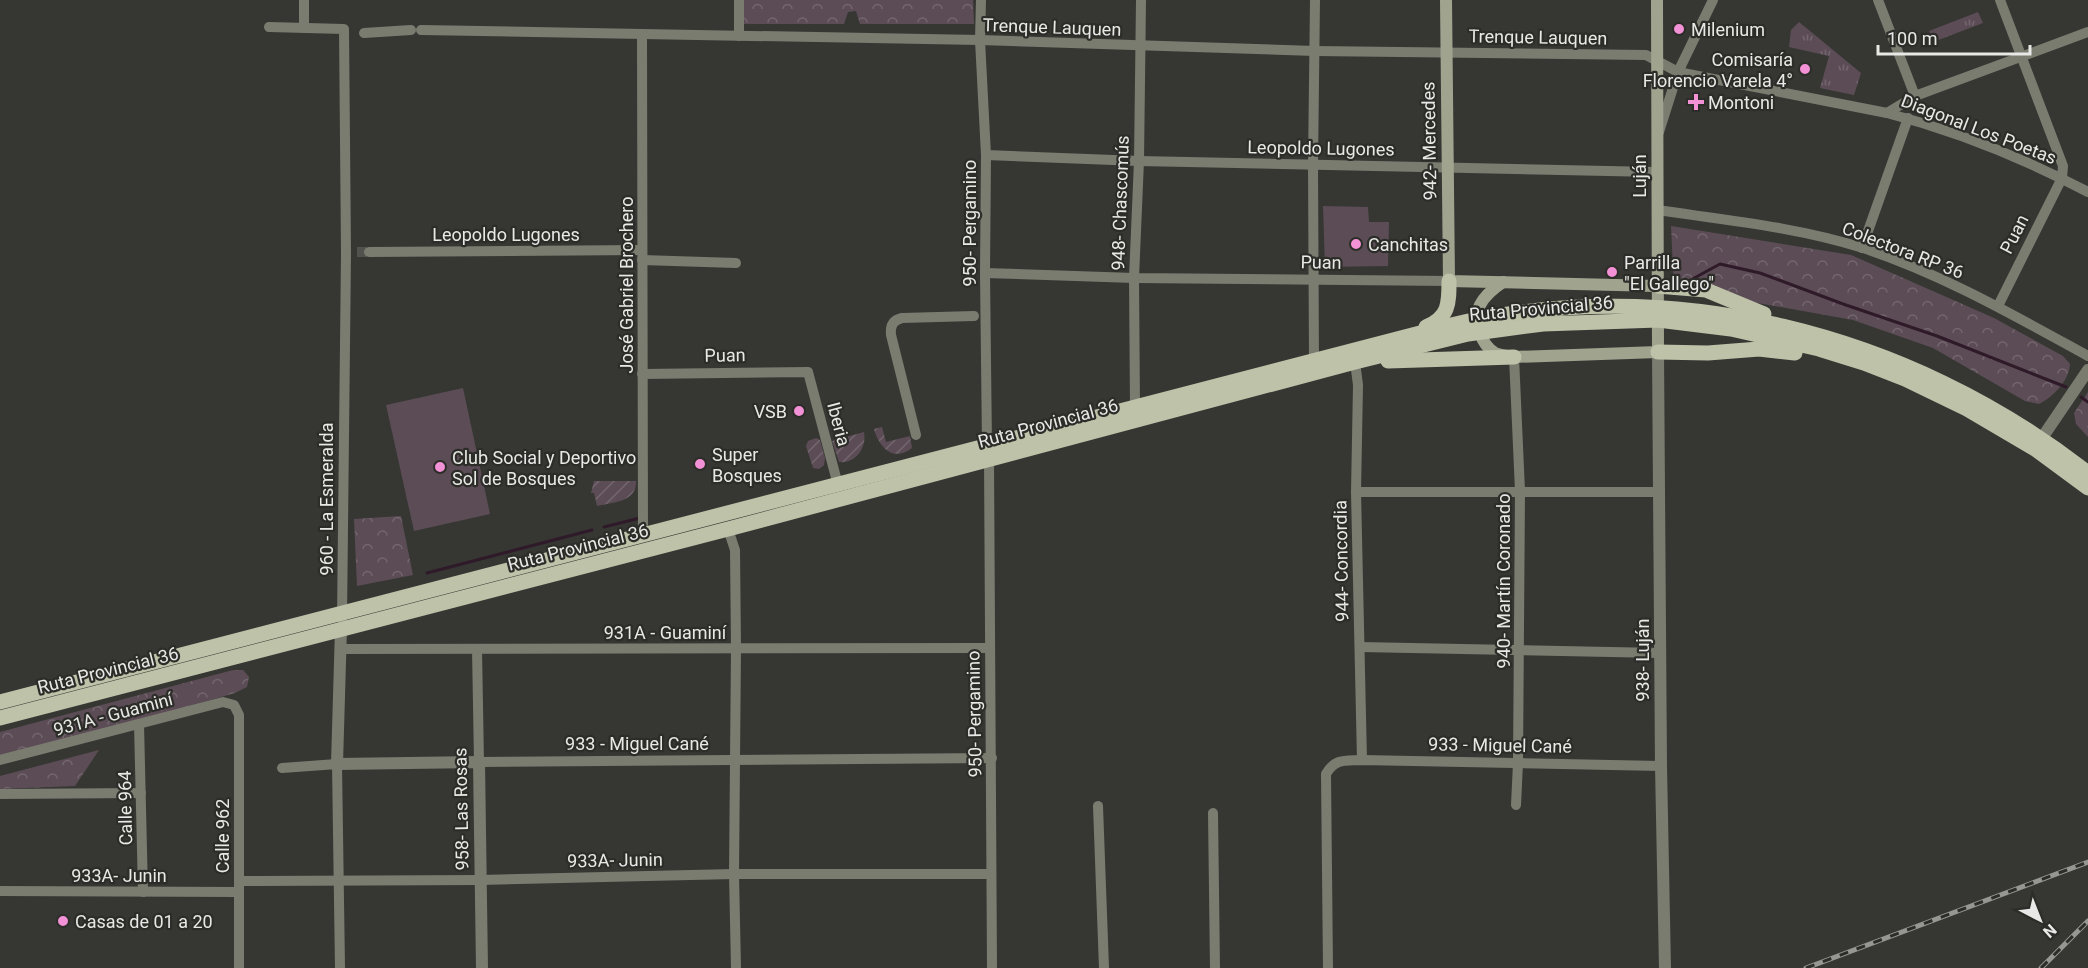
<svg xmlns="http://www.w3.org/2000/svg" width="2088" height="968" viewBox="0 0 2088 968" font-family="Roboto,sans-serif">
  <defs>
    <pattern id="grass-tufts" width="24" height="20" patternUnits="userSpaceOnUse" patternTransform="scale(1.5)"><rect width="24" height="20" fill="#5c4c56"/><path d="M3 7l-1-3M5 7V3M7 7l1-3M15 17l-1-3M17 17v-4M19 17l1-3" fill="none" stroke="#73666e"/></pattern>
    <pattern id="park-crowns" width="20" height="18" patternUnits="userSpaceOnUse" patternTransform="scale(1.5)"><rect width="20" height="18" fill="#5c4c56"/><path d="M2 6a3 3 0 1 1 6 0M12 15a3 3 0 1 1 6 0" fill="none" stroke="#73666e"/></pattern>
    <pattern id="garden-furrows" width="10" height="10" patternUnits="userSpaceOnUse" patternTransform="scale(1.5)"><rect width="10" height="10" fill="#5c4c56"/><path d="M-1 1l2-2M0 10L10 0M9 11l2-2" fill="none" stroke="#73666e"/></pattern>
  </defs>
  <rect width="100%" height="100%" fill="#363733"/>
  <g fill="url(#grass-tufts)">
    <polygon points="1978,12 1983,23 1933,42 1929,31"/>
    <polygon points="1799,22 1861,73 1854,95 1820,88 1829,56 1789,47 1791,30"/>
  </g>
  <g fill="url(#park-crowns)">
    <polygon points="743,0 973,0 974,24 860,24 856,11 848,12 844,24 743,24"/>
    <path d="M 1671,226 L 1851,255 L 1994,318 L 2063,356 L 2070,364 C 2069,381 2053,397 2039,404 L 2025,401 L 1933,348 L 1853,320 L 1674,288 Z"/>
    <polygon points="2088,392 2088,437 2076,424 2074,413"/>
    <polygon points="401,516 413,575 357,586 354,519"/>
    <polygon points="233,670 243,670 249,677 247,687 235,693 139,721 0,757 0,732"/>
    <polygon points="99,750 75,786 0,789 0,776"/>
  </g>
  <g fill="url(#garden-furrows)">
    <path d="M 882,427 L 886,442 L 910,436 L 912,448 C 893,463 879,447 874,429 Z"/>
    <path d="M 864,432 C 867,447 856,464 839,462 L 832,441 Z"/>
    <polygon points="816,438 820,440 825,458 824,465 819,469 813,468 806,446 808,441"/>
    <path d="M 594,481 L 636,481 C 637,502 614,502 597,506 L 594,493 L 591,493 Z"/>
  </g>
  <g fill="#5c4c56">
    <polygon points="1323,206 1368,207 1369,222 1389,222 1388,266 1325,267"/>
    <polygon points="463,388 490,514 414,531 386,405"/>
  </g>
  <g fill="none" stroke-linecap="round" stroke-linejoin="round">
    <g stroke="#2f1a29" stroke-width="3">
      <polyline points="1687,282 1720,264 1760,273 1843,304 1937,336 2066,387"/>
      <polyline points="2081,397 2088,402"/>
      <polyline points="604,527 640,518"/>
      <polyline points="427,573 592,530"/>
    </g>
    <polyline stroke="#51524e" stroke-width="10" stroke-dasharray="10 5" stroke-linecap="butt" points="357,252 369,252"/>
    <g stroke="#7a7c70" stroke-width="10">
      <polyline points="304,0 304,28"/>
      <polyline points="739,0 739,36"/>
      <polyline points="981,0 980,40 986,155 985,273 987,447"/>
      <polyline points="1878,0 1915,96"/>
      <polyline points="269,27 344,29 346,253 342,619"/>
      <path d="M 421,30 L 980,40 L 1315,51 L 1646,55 L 1678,72 L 1887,113 C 1956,131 2025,159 2088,192"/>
      <polyline points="364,33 411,30"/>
      <polyline points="642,34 643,536"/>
      <polyline points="1887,113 1915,96 2088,32"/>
      <polyline points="1659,132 1678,72 1713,0"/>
      <polyline points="986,155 1139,161 1656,172"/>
      <path d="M 1657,210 C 1725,220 1797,227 1863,248 C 1942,274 2015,316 2088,356"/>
      <polyline points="1862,248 1908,118"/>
      <polyline points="369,252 642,250"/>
      <polyline points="642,260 736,263"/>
      <polyline points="985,273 1134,278 1449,281"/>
      <polyline points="1998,306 2062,178 2063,166 2000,0"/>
      <polyline points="1514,357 1520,491 1518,763 1516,805"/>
      <polyline points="1314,361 1313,164 1315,0"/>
      <polyline points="1355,362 1358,385 1356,492 1362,760"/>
      <polyline points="642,374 808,372 838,485"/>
      <polyline points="1135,408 1134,278 1139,161 1141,0"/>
      <path d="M 916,435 L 891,335 C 890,326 893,320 902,318 L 974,316"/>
      <polyline points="989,459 992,968"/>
      <polyline points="1356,492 1660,492"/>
      <polyline points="728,529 735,550 736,648 734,874 736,968"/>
      <polyline points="1360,647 1660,653"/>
      <polyline points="340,649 989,648"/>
      <polyline points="477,649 479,762 992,758"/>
      <polyline points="139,724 143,892"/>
      <polyline points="0,760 223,702 234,705 239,715 239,968"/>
      <polyline points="282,768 337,764 340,968"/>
      <polyline points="0,794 141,793"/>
      <polyline points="1098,806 1104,968"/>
      <polyline points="1213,813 1215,968"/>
      <polyline points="239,881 480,880 734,874 991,874"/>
      <polyline points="0,891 237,892"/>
      <path d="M 1328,968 L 1326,774 C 1335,758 1345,761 1362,760 L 1661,766"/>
    </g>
    <g stroke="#7a7c70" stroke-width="12">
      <polyline points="1658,352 1661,766 1665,968"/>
      <polyline points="2042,438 2088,370"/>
      <polyline points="341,628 337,764 479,762 482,968"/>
    </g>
    <g stroke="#a0a48f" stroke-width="12">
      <polyline points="1446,0 1449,281 1657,286"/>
      <path d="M 1503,282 C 1494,288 1485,295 1480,305 C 1473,320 1481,345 1495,353 C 1500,355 1508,356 1514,357 L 1658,352 L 1657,0"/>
    </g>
    <g stroke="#bdc2a8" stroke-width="15">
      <polyline points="1657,286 1706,290 1764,314"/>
      <path d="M 1426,327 C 1449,317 1449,304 1449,281"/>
      <polyline points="1658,352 1708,353 1759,349 1795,353"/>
      <polyline points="1388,361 1514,357"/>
      <path d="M 0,702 L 1447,326 C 1670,272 1908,332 2088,473"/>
      <polyline points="0,718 728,529 1355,362 1468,334 1543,324 1658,320 1731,329 1819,349 1864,363 1905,379 1967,409 2035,449 2088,488"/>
    </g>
    <defs>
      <g id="rail">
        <polyline points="1806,968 2088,862"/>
        <polyline points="2041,968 2088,921"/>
      </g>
    </defs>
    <use href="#rail" stroke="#969793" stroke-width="5"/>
    <use href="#rail" stroke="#2c2d29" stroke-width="3" stroke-dasharray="9" stroke-linecap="butt"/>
  </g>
  <g fill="#f391d6" stroke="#2c2d29" stroke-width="2">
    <circle cx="1679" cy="29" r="6"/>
    <circle cx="1805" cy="69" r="6"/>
    <path d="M1693 93h6v6h6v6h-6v6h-6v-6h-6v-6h6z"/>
    <circle cx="1356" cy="244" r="6"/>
    <circle cx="1612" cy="272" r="6"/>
    <circle cx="799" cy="411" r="6"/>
    <circle cx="700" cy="464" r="6"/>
    <circle cx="440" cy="467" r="6"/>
    <circle cx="63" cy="921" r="6"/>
  </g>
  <g text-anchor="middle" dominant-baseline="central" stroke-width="4.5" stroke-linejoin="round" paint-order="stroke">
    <g font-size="18" fill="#e8e9e6" stroke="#2c2d29">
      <text transform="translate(1052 27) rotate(2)">Trenque Lauquen</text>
      <text transform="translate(1538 37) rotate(1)">Trenque Lauquen</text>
      <text transform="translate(1979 129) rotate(21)">Diagonal Los Poetas</text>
      <text transform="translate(1429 141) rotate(-91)">942- Mercedes</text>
      <text transform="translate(1321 148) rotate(1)">Leopoldo Lugones</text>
      <text transform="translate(1639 176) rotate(-90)">Luján</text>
      <text transform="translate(1120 203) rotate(-88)">948- Chascomús</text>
      <text transform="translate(969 223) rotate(-90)">950- Pergamino</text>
      <text x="506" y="234">Leopoldo Lugones</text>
      <text transform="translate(2014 234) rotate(-63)">Puan</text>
      <text transform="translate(1903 250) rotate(21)">Colectora RP 36</text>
      <text transform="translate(1321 262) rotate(1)">Puan</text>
      <text transform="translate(626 285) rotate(-90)">José Gabriel Brochero</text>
      <text transform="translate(1541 308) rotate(-5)">Ruta Provincial 36</text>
      <text transform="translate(725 355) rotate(-1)">Puan</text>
      <text transform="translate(1048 423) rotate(-15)">Ruta Provincial 36</text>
      <text transform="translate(839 424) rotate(75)">Iberia</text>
      <text transform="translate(326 499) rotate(-90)">960 - La Esmeralda</text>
      <text transform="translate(578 547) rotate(-14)">Ruta Provincial 36</text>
      <text transform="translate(1341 561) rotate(-91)">944- Concordia</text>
      <text transform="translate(1503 581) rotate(-90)">940- Martín Coronado</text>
      <text x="665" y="632">931A - Guaminí</text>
      <text transform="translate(1642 660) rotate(-90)">938- Luján</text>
      <text transform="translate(108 670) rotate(-14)">Ruta Provincial 36</text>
      <text transform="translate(113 714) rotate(-15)">931A - Guaminí</text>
      <text transform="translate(974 714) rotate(-91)">950- Pergamino</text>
      <text x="637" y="743">933 - Miguel Cané</text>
      <text transform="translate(1500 745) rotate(1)">933 - Miguel Cané</text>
      <text transform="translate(125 808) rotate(-91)">Calle 964</text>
      <text transform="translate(461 809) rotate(-91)">958- Las Rosas</text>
      <text transform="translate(222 836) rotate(-90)">Calle 962</text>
      <text transform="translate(615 860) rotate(-1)">933A- Junin</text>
      <text x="119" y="875">933A- Junin</text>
    </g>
    <g font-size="18" fill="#e8e9e6" stroke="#2c2d29" text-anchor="start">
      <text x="1691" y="29">Milenium</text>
      <text x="1793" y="59" text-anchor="end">Comisaría<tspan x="1793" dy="21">Florencio Varela 4°</tspan></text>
      <text x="1708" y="102">Montoni</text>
      <text x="1368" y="244">Canchitas</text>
      <text x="1624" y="262">Parrilla<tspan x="1624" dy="21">"El Gallego"</tspan></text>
      <text x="787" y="411" text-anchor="end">VSB</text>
      <text x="712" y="454">Super<tspan x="712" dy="21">Bosques</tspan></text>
      <text x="452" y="457">Club Social y Deportivo<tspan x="452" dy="21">Sol de Bosques</tspan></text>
      <text x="75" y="921">Casas de 01 a 20</text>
    </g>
  </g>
  <g transform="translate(2040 920) rotate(138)" stroke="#2c2d29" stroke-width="4.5" paint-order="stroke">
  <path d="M0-4.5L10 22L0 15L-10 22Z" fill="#e8e9e6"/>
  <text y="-9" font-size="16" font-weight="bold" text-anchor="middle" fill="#e8e9e6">N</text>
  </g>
  <path d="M1878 45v9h152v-9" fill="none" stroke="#e8e9e6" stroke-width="3"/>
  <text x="1887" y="45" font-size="18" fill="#e8e9e6" stroke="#2c2d29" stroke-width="4.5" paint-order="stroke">100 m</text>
</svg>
